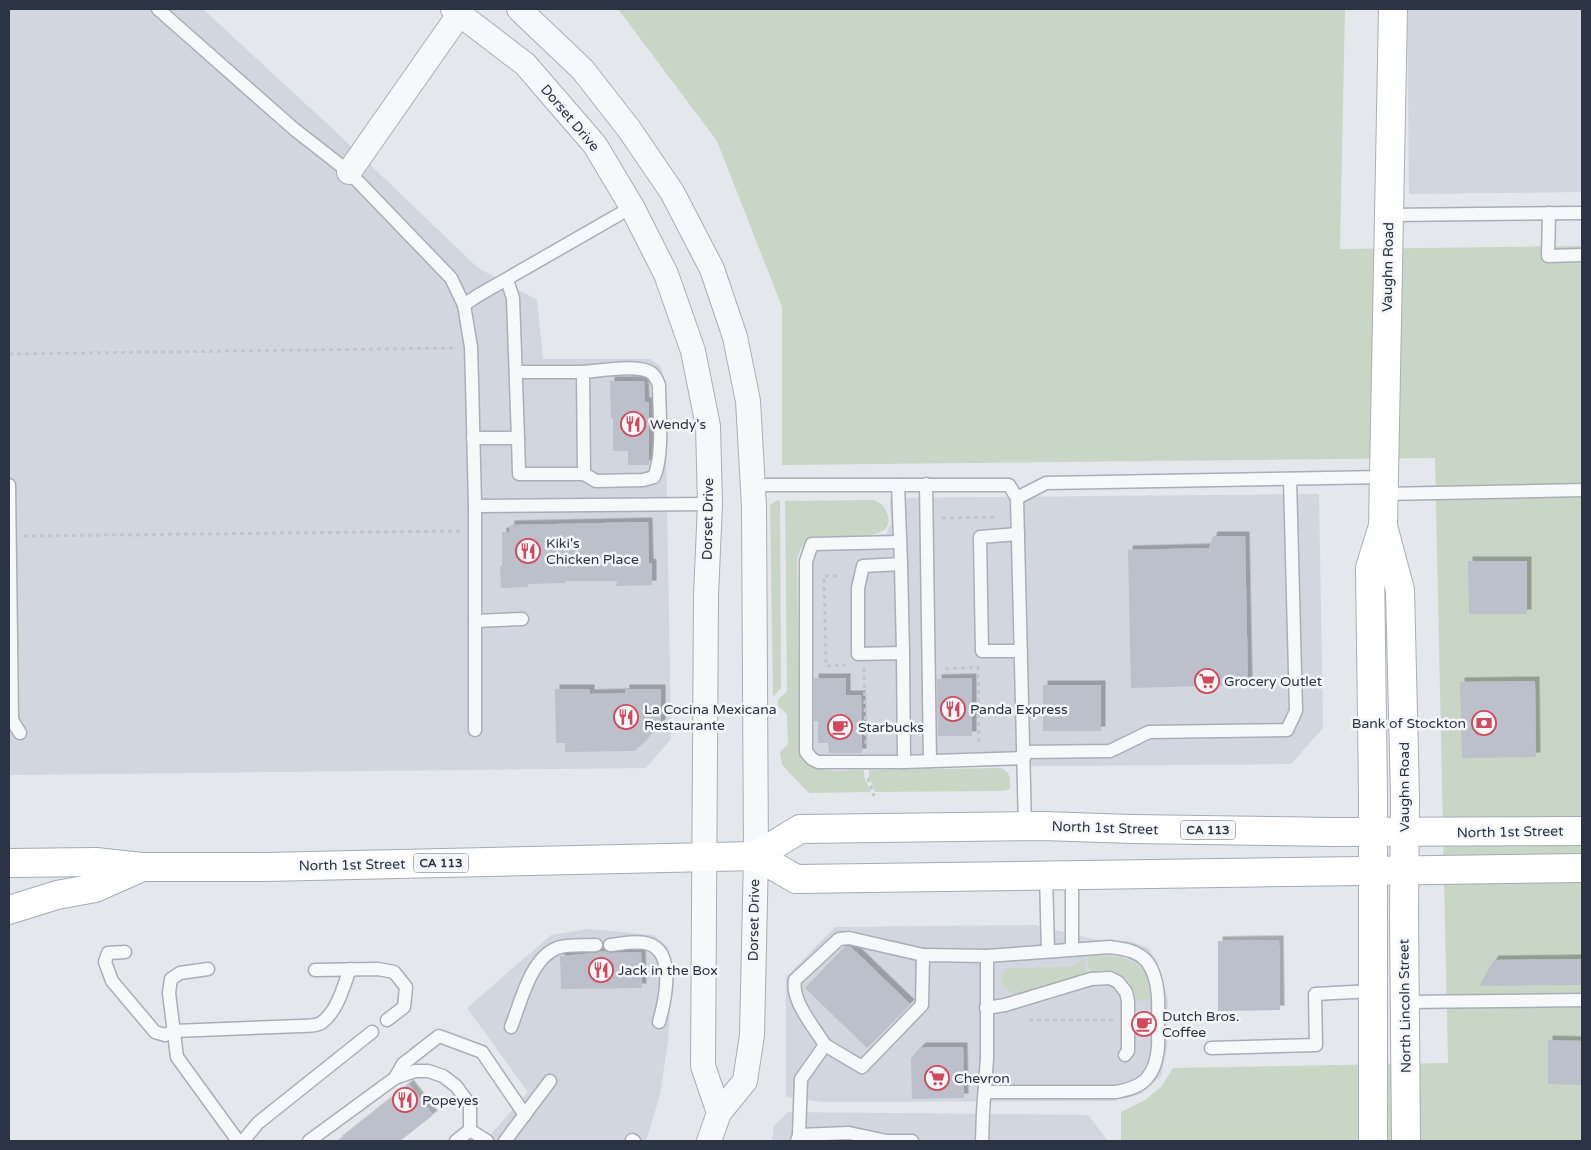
<svg xmlns="http://www.w3.org/2000/svg" width="1591" height="1150" viewBox="0 0 1591 1150" font-family="'Varela Round',sans-serif">
  <defs>
    <filter id="shadow"><feDropShadow dx="4.5" dy="-4.5" stdDeviation="0" flood-color="#0004"/></filter>
  </defs>
  <rect width="100%" height="100%" fill="#e4e7ec"/>
  <g fill="#d2d6de">
    <polygon points="9,9 203,9 335,131 478,268 537,300 543,359 650,359 660,366 665,382 671,739 646,768 9,775"/>
    <polygon points="1407,9 1582,9 1582,192 1409,194"/>
    <polygon points="1319,494 1323,728 1291,764 821,768 801,742 799,560 802,552 804,546 814,539 886,534 891,524 890,498"/>
    <polygon points="1035,925 1101,941 1129,941 1148,948 1158,963 1168,1000 1167,1048 1161,1076 1141,1094 1113,1101 823,1102 786,1097 786,977 835,927"/>
    <polygon points="589,929 654,935 668,947 672,965 668,1042 660,1095 646,1141 485,1141 528,1092 467,1008 551,935"/>
    <polygon points="788,1112 1088,1115 1108,1141 772,1141 774,1126"/>
  </g>
  <g fill="#c9d6c5">
    <polygon points="618,9 1345,9 1340,249 1582,246 1582,1141 1121,1141 1121,1112 1145,1100 1161,1087 1173,1068 1448,1063 1435,458 782,465 782,307 717,141"/>
    <polygon points="780,500 781,688 773,697 770,505 776,501"/>
    <path d="M 874,500 C 880,503 885,506 887,513 C 900,547 828,532 813,538 C 803,542 800,549 797,559 L 800,753 C 812,776 841,770 864,770 L 864,776 L 871,792 L 809,793 L 782,765 L 780,752 L 788,744 L 787,714 L 778,706 L 778,700 L 787,691 L 785,501 Z"/>
    <path d="M 1000,768 C 1011,771 1010,779 1010,789 L 1003,791 L 875,792 L 869,777 L 869,770 Z"/>
    <path d="M 1084,956 L 1084,965 L 1087,975 L 1021,995 C 1010,995 1004,988 1001,979 L 1005,970 L 1009,968 L 1070,967 L 1076,965 Z"/>
    <path d="M 1088,956 C 1124,956 1150,956 1150,1000 L 1136,1001 C 1134,975 1114,967 1091,973 L 1088,964 Z"/>
  </g>
  <g fill="#bbc0ca" filter="url(#shadow)">
    <polygon points="610,381 644,381 645,402 649,402 649,465 628,465 628,451 613,451 613,418 611,418"/>
    <polygon points="648,522 649,563 652,564 652,585 616,586 617,581 566,581 566,583 528,584 528,587 501,588 500,566 502,566 502,532 509,532 510,525"/>
    <polygon points="1213,536 1245,536 1248,685 1131,688 1128,550 1209,548"/>
    <polygon points="1468,561 1527,561 1527,614 1469,614"/>
    <polygon points="814,678 846,678 846,695 861,695 862,753 829,753 828,743 818,743 818,721 814,721"/>
    <polygon points="972,678 972,736 938,736 937,679"/>
    <polygon points="1535,681 1536,757 1462,758 1460,682"/>
    <rect x="1043" y="685" width="58" height="46"/>
    <polygon points="555,689 590,689 590,694 625,693 625,689 661,689 661,724 635,751 565,752 565,743 556,743"/>
    <polygon points="1279,940 1280,1010 1218,1011 1218,941"/>
    <polygon points="848,946 851,947 910,1004 867,1048 805,988 845,947"/>
    <polygon points="601,951 611,953 641,952 642,988 561,989 560,956 596,953"/>
    <polygon points="1582,959 1582,985 1479,986 1494,960"/>
    <polygon points="1548,1040 1582,1041 1582,1085 1548,1084"/>
    <polygon points="921,1047 963,1047 964,1098 912,1099 911,1058"/>
    <polygon points="409,1084 433,1115 400,1141 337,1141"/>
  </g>
  <g fill="none" stroke-linecap="round" stroke-linejoin="round">
    <defs>
      <g id="lane">
        <polyline points="158,9 294,129 349,172 451,278 464,305 471,347 472,381 475,506 475,730"/>
        <polyline points="1549,213 1548,256 1582,255"/>
        <polyline points="1389,215 1582,213"/>
        <polyline points="464,305 477,296 632,207"/>
        <polyline points="516,372 583,372 584,474 519,474 518,438"/>
        <path d="M 583,372 C 600,371 635,364 650,372 C 655,375 657,380 659,385 C 659,411 664,454 654,477 L 643,480 L 596,481 L 584,474"/>
        <polyline points="473,438 518,438 513,298 507,280"/>
        <polyline points="926,484 930,761"/>
        <polyline points="9,485 12,720 20,733"/>
        <polyline points="754,485 1009,485 1017,498 1025,827"/>
        <polyline points="898,485 901,564 863,566 858,588 858,654 903,653 904,762"/>
        <polyline points="1384,494 1582,490"/>
        <polyline points="1017,498 1046,483 1384,477"/>
        <polyline points="475,506 710,504"/>
        <polyline points="1018,534 980,537 982,651 1021,651"/>
        <polyline points="900,542 812,544 806,561 806,752 812,759 818,762 904,762 1024,758"/>
        <polyline points="901,564 903,653"/>
        <polyline points="475,621 522,619"/>
        <polyline points="1024,752 1110,751 1149,732 1287,730 1296,711 1290,479"/>
        <polyline points="1046,875 1048,951"/>
        <path d="M 610,945 C 621,944 637,940 649,944 C 676,953 665,1001 659,1022"/>
        <polyline points="1072,950 1072,875"/>
        <path d="M 125,952 L 108,953 L 105,962 L 112,981 L 155,1032 L 165,1035 L 174,1031 L 301,1026 C 307,1026 316,1026 321,1023 C 338,1011 343,987 350,969"/>
        <polyline points="208,969 180,973 171,979 169,993 177,1057 238,1141"/>
        <polyline points="315,970 378,969 394,972 406,987 404,1007 387,1020"/>
        <polyline points="1404,1002 1582,1000"/>
        <polyline points="986,1008 1005,1005 1091,979 1110,978 1118,982 1126,992 1128,1001 1128,1051 1125,1055"/>
        <path d="M 511,1027 C 521,1002 530,959 557,948 C 568,944 585,946 596,945"/>
        <path d="M 825,1045 C 814,1027 791,1001 795,980 L 839,939 L 849,938 L 923,955"/>
        <polyline points="1211,1048 1316,1045 1315,994 1372,991"/>
        <polyline points="395,1078 415,1071 428,1071 443,1076 456,1086 470,1105 470,1130"/>
        <path d="M 799,1135 L 801,1079 L 825,1045 L 862,1067 L 922,1005 L 923,955 L 987,956 L 1110,947 C 1124,949 1138,950 1148,963 C 1161,982 1158,1008 1158,1031 C 1158,1038 1159,1046 1157,1054 C 1156,1063 1152,1072 1147,1078 C 1140,1087 1126,1090 1116,1092 L 985,1092"/>
        <polyline points="632,1140 634,1141"/>
        <polyline points="243,1141 258,1123 372,1032"/>
        <polyline points="309,1141 395,1078 403,1064 439,1036 482,1052 525,1115"/>
        <polyline points="456,1141 470,1130 487,1141"/>
        <polyline points="505,1141 550,1081"/>
        <polyline points="797,1141 799,1135 849,1133 887,1141 912,1141"/>
        <polyline points="982,1141 983,1112 987,1058 987,956"/>
      </g>
      <g id="street">
        <polyline points="453,9 525,64 595,145 632,207 666,274 693,351 708,426 710,504 706,596 703,1066 719,1113"/>
        <polyline points="519,9 583,70 629,129 672,192 712,269 735,337 748,401 754,506 756,856 752,1035 745,1081 719,1113 709,1141"/>
        <polyline points="349,172 463,9"/>
      </g>
      <g id="secondary">
        <polyline points="1383,526 1400,590 1405,797 1404,913 1406,1141"/>
        <polyline points="1373,1141 1373,796 1370,568 1383,526 1393,9"/>
      </g>
      <g id="primary">
        <polyline points="756,856 796,879 1582,868"/>
        <polyline points="9,863 96,862 142,867 265,867 756,856 800,829 1043,826 1131,829 1334,832 1582,831"/>
        <polyline points="9,910 57,895 95,888 142,867"/>
      </g>
    </defs>
    <use href="#lane" stroke="#a9aeb7" stroke-width="15"/>
    <use href="#street" stroke="#a9aeb7" stroke-width="26"/>
    <use href="#secondary" stroke="#a9aeb7" stroke-width="30"/>
    <use href="#primary" stroke="#a3abb8" stroke-width="30"/>
    <g stroke="#c2c5cb" stroke-width="3" stroke-dasharray="4 4" stroke-linecap="butt">
      <polyline points="9,354 455,348"/>
      <polyline points="942,518 998,517"/>
      <polyline points="24,536 461,531"/>
      <polyline points="837,576 824,576 826,666 846,665"/>
      <polyline points="864,668 866,747"/>
      <polyline points="945,669 978,667 979,742"/>
      <polyline points="868,778 874,796"/>
      <polyline points="1029,1020 1113,1020"/>
    </g>
    <use href="#lane" stroke="#f7f8fa" stroke-width="12"/>
    <use href="#street" stroke="#f7f8fa" stroke-width="24"/>
    <use href="#secondary" stroke="#fff" stroke-width="28"/>
    <use href="#primary" stroke="#fff" stroke-width="28"/>
  </g>
  <defs>
    <symbol id="restaurant-ring" viewBox="-11 -11 22 22"><circle r="9.5" fill="#f4f6f9" stroke="#d1495b" stroke-width="1.5"/><path d="M-5-6h1v4h1v-4h1v4h1v-4h1v5L-1.5 .5V6h-2V.5L-5-1ZM5-6V6H3V1.5H1.5Q1.5-4 5-6Z" fill="#d1495b"/></symbol>
    <symbol id="supermarket-ring" viewBox="-11 -11 22 22"><circle r="9.5" fill="#f4f6f9" stroke="#d1495b" stroke-width="1.5"/><path d="M-6-5.5h2.5l.6 2H6L4.5 2H-2.5L-4.4-4H-6ZM-1.5 3.2a1.3 1.3 0 1 0 .1 0ZM3 3.2a1.3 1.3 0 1 0 .1 0Z" fill="#d1495b"/></symbol>
    <symbol id="bank-ring" viewBox="-11 -11 22 22"><circle r="9.5" fill="#f4f6f9" stroke="#d1495b" stroke-width="1.5"/><path d="M-6-4H6V4H-6ZM0-2.3a2.3 2.3 0 1 0 0 4.6a2.3 2.3 0 1 0 0-4.6Z" fill="#d1495b"/></symbol>
    <symbol id="cafe-ring" viewBox="-11 -11 22 22"><circle r="9.5" fill="#f4f6f9" stroke="#d1495b" stroke-width="1.5"/><path d="M-5.5-4.5H6V0H3Q3 3.5 0 3.5H-2.5Q-5.5 3.5-5.5 0ZM3-3.2v2h1.7v-2ZM-6 4.5H4V6H-6Z" fill="#d1495b"/></symbol>
  </defs>
  <g fill-rule="evenodd">
    <use href="#restaurant-ring" x="619" y="410" width="28" height="28"/>
    <use href="#restaurant-ring" x="514" y="537" width="28" height="28"/>
    <use href="#supermarket-ring" x="1193" y="667" width="28" height="28"/>
    <use href="#restaurant-ring" x="939" y="695" width="28" height="28"/>
    <use href="#restaurant-ring" x="612" y="703" width="28" height="28"/>
    <use href="#bank-ring" x="1470" y="709" width="28" height="28"/>
    <use href="#cafe-ring" x="826" y="713" width="28" height="28"/>
    <use href="#restaurant-ring" x="587" y="956" width="28" height="28"/>
    <use href="#cafe-ring" x="1130" y="1010" width="28" height="28"/>
    <use href="#supermarket-ring" x="923" y="1064" width="28" height="28"/>
    <use href="#restaurant-ring" x="391" y="1086" width="28" height="28"/>
  </g>
  <g text-anchor="middle" dominant-baseline="central" stroke-width="5" stroke-linejoin="round" paint-order="stroke">
    <g fill="#f4f6f9" stroke="#676e7b" stroke-width="1">
      <rect x="1180.5" y="820.5" width="55" height="19" rx="4"/>
      <rect x="413.5" y="853.5" width="55" height="19" rx="4"/>
    </g>
    <g font-size="12" font-weight="bold" fill="#2b3445">
      <text x="1208" y="830">CA 113</text>
      <text x="441" y="863">CA 113</text>
    </g>
    <g font-size="14" fill="#2b3445" stroke="#f4f6f9">
      <text transform="translate(570 118) rotate(50)">Dorset Drive</text>
      <text transform="translate(1388 267) rotate(-89)">Vaughn Road</text>
      <text transform="translate(708 519) rotate(-89)">Dorset Drive</text>
      <text transform="translate(1404 787) rotate(-90)">Vaughn Road</text>
      <text transform="translate(1105 828) rotate(2)">North 1st Street</text>
      <text transform="translate(1510 832) rotate(-1)">North 1st Street</text>
      <text transform="translate(352 865) rotate(-1)">North 1st Street</text>
      <text transform="translate(754 920) rotate(-89)">Dorset Drive</text>
      <text transform="translate(1405 1006) rotate(-91)">North Lincoln Street</text>
    </g>
    <g font-size="14" fill="#2b3445" stroke="#f4f6f9" text-anchor="start">
      <text x="650" y="424">Wendy's</text>
      <text x="546" y="543">Kiki's<tspan x="546" dy="16">Chicken Place</tspan></text>
      <text x="1224" y="681">Grocery Outlet</text>
      <text x="644" y="709">La Cocina Mexicana<tspan x="644" dy="16">Restaurante</tspan></text>
      <text x="970" y="709">Panda Express</text>
      <text x="1466" y="723" text-anchor="end">Bank of Stockton</text>
      <text x="858" y="727">Starbucks</text>
      <text x="618" y="970">Jack in the Box</text>
      <text x="1162" y="1016">Dutch Bros.<tspan x="1162" dy="16">Coffee</tspan></text>
      <text x="954" y="1078">Chevron</text>
      <text x="422" y="1100">Popeyes</text>
    </g>
  </g>
  <rect width="1591" height="1150" fill="none" stroke="#2b3445" stroke-width="20"/>
</svg>
